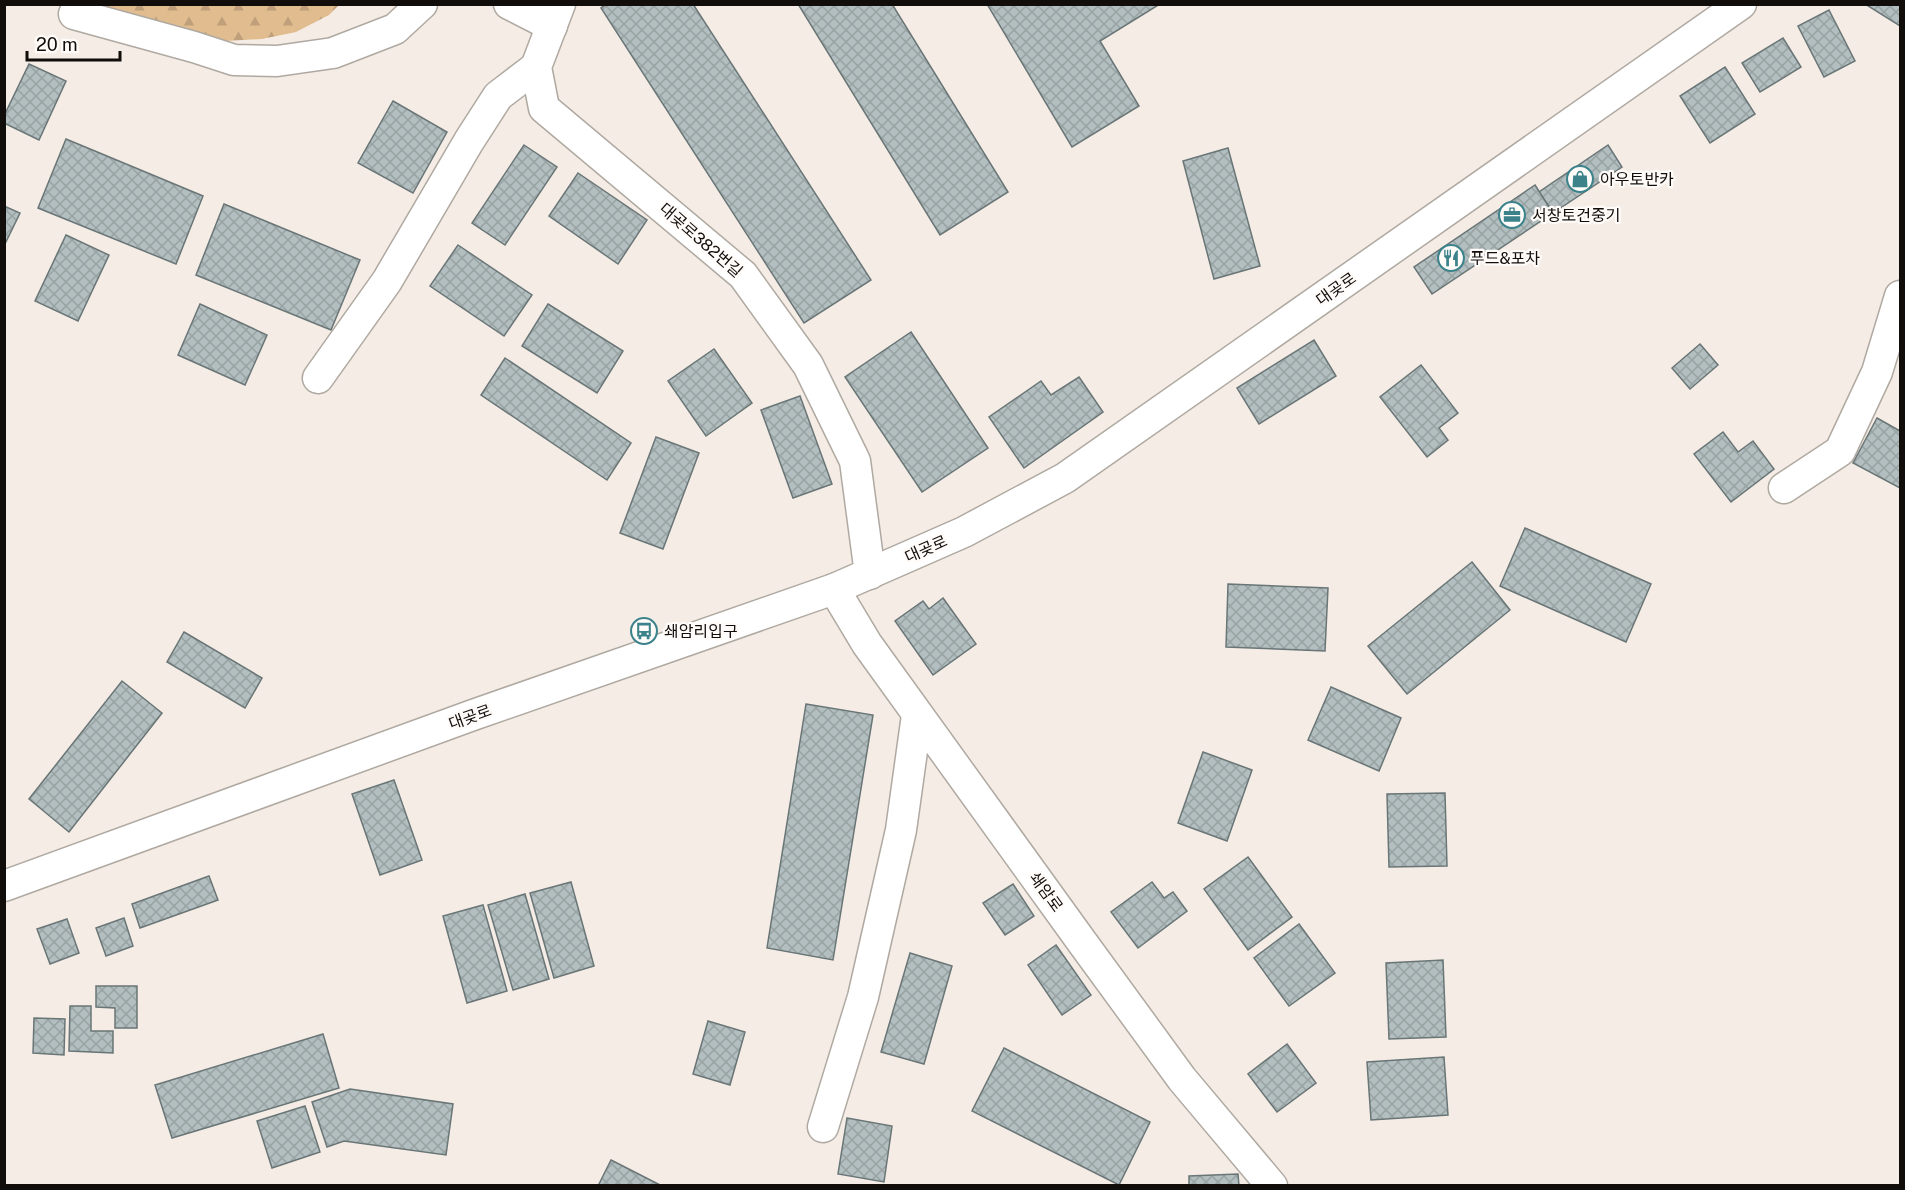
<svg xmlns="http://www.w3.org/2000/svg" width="1905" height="1190" viewBox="0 0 1905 1190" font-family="'Public Sans','Noto Sans KR',sans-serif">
  <defs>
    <pattern id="forest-firs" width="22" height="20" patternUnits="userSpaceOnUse" patternTransform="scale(1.5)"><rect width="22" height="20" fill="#e0bc8f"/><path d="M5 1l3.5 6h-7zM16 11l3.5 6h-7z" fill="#bfa07a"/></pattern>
    <pattern id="building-cross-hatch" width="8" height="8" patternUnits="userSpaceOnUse" patternTransform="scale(1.5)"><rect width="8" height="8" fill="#b2bebf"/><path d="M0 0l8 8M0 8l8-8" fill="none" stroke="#98a2a3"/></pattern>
  </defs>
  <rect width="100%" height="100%" fill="#f5ede5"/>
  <polygon fill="url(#forest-firs)" points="90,5 339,5 329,15 296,32 262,39 226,41"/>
  <g fill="url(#building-cross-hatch)" stroke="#697576" stroke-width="1.5">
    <polygon points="606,4 693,4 871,280 804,323 601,8"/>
    <polygon points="798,4 892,4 1008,192 940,235"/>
    <polygon points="987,4 1160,4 1100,41 1139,106 1072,147"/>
    <polygon points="1865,4 1900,4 1900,26"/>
    <polygon points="1829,10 1855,61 1824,77 1798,26"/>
    <polygon points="1783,38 1801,67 1760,92 1742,63"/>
    <polygon points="29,64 66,81 39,140 4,123 4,116"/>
    <polygon points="1725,67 1755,114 1710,143 1680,96"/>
    <polygon points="393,101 447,132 413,193 358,163"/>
    <polygon points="66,139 203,196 176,264 38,208"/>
    <polygon points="524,145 557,167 505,245 472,223"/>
    <polygon points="1608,145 1622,167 1553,213 1539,192"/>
    <polygon points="1228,148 1260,266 1214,279 1183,161"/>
    <polygon points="578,173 647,220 618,264 549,216"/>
    <polygon points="1535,185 1553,213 1432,294 1414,267"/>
    <polygon points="224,204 360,260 331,330 196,275"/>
    <polygon points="4,206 20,213 4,246"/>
    <polygon points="66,235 109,255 78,321 35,301"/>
    <polygon points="458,245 532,295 504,336 430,286"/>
    <polygon points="200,304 267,335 245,385 178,355"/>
    <polygon points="548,304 623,351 597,393 522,346"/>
    <polygon points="911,332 988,448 922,492 845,377"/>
    <polygon points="1314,340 1336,376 1259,424 1237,388"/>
    <polygon points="1700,344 1718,365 1690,389 1672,368"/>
    <polygon points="714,349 752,403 706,436 668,381"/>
    <polygon points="505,358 631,443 607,480 481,395"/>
    <polygon points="1421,365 1458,413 1439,428 1448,440 1427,457 1380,397"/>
    <polygon points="1079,377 1103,412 1024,468 989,417 1041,381 1051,395"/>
    <polygon points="800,396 832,484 793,498 761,410"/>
    <polygon points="1877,418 1900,431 1900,488 1853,463"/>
    <polygon points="1723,432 1738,452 1753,441 1774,469 1731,502 1694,454"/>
    <polygon points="656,437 699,453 663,549 620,533"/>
    <polygon points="1525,528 1651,584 1626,642 1500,586"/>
    <polygon points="1472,562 1510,610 1407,694 1368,646"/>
    <polygon points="1228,584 1328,588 1325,651 1226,647"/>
    <polygon points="943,598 976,644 933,675 895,621 923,601 929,609"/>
    <polygon points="184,632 262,678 245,708 167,662"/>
    <polygon points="122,681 162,713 69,832 29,799"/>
    <polygon points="1331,687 1401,718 1379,771 1308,740"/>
    <polygon points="806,704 873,715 833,960 767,948"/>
    <polygon points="1203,752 1252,770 1227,841 1178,823"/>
    <polygon points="394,780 422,860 380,875 352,794"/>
    <polygon points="1445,793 1447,866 1389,867 1387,794"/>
    <polygon points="1248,857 1292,917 1248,950 1204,889"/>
    <polygon points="209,876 218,900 140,928 132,904"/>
    <polygon points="571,882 594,966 554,978 530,893"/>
    <polygon points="1152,882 1164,898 1173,892 1187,911 1138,948 1111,912"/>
    <polygon points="1013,884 1034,916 1005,935 983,903"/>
    <polygon points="525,894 549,979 513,990 488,905"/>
    <polygon points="483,905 507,991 467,1003 443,916"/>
    <polygon points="124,918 133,946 106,956 96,928"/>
    <polygon points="67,919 79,953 50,964 37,929"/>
    <polygon points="1299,924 1335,973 1289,1006 1254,958"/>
    <polygon points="1056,945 1091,995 1062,1015 1028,965"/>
    <polygon points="910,953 952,966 924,1064 881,1052"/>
    <polygon points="1443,960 1446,1037 1389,1039 1386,963"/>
    <polygon points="96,986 137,986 137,1028 115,1028 115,1008 96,1007"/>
    <polygon points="70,1006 91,1006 91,1031 113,1031 113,1053 69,1051"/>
    <polygon points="34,1018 65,1019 64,1055 33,1053"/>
    <polygon points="708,1021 745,1032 730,1085 693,1074"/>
    <polygon points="323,1034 339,1088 172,1138 155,1085"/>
    <polygon points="1287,1044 1316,1083 1277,1112 1248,1074"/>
    <polygon points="1004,1048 1150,1122 1119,1185 972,1111"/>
    <polygon points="1444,1057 1448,1115 1371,1120 1367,1062"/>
    <polygon points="350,1089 453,1104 446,1155 344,1141 327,1147 312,1102"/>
    <polygon points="305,1106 320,1152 272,1168 257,1121"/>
    <polygon points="847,1118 892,1126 884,1182 838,1174"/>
    <polygon points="611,1160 662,1186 598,1186"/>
    <polygon points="1238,1174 1239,1186 1189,1186 1189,1176"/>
  </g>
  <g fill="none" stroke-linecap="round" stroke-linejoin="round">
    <defs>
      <g id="minor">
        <polyline points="509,4 552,26"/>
        <polyline points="560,4 536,67 544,108 743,275 808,365 855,461 870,574"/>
        <polyline points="74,14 194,47 234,60 277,61 333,53 395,29 422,4"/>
        <polyline points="318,378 387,281 469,141 498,96 536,67"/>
        <polyline points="1784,488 1840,451 1877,372 1900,296"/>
        <polyline points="834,589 867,644 1082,942 1182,1079 1272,1186"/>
        <polyline points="4,886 473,715 834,589 964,532 1065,478 1741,4"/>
        <polyline points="823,1127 863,997 901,830 917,715"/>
      </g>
    </defs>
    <use href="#minor" stroke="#afa9a1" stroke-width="33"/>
    <use href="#minor" stroke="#fff" stroke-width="30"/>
  </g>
  <defs>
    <symbol id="shop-ring" viewBox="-11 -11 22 22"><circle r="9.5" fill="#fefbf8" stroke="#3b828b" stroke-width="1.5"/><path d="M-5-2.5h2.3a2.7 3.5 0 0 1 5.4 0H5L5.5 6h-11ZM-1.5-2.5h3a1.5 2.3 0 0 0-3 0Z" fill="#3b828b"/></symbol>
    <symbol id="office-ring" viewBox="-11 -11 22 22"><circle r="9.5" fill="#fefbf8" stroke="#3b828b" stroke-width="1.5"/><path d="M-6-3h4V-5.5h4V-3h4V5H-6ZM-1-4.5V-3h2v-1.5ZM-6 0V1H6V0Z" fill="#3b828b"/></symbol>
    <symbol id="restaurant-ring" viewBox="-11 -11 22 22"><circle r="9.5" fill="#fefbf8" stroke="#3b828b" stroke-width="1.5"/><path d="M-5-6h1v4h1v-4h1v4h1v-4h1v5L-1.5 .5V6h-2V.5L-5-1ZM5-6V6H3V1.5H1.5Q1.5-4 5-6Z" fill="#3b828b"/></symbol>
    <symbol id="bus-ring" viewBox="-11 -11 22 22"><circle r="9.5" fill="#fefbf8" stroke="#3b828b" stroke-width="1.5"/><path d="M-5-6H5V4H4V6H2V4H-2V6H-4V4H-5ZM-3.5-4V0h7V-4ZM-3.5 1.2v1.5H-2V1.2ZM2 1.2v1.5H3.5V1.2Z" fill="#3b828b"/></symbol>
  </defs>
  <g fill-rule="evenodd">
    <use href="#shop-ring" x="1565" y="164" width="30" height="30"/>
    <use href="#office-ring" x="1497" y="200" width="30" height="30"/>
    <use href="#restaurant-ring" x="1436" y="243" width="30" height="30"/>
    <use href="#bus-ring" x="629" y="616" width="30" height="30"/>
  </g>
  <g text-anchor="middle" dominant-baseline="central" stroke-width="4.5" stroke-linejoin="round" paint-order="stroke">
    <g font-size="16" fill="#100d0b" stroke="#fefbf8" text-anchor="start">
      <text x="1600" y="179">아우토반카</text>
      <text x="1532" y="215">서창토건중기</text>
      <text x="1470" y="258">푸드&amp;포차</text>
      <text x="664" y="631">쇄암리입구</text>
    </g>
    <g font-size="16" fill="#100d0b" stroke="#fefbf8">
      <text transform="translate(701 240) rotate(41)">대곶로382번길</text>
      <text transform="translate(1336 289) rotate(-35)">대곶로</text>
      <text transform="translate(926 549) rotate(-24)">대곶로</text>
      <text transform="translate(470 717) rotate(-20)">대곶로</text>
      <text transform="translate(1046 892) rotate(54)">쇄암로</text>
    </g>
  </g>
  <rect width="1905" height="1190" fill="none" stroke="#100d0b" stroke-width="12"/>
  <path d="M27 51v9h93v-9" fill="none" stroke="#100d0b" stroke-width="3"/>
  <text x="36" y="51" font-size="18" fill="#100d0b" stroke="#fefbf8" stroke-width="4.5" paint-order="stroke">20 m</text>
</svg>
